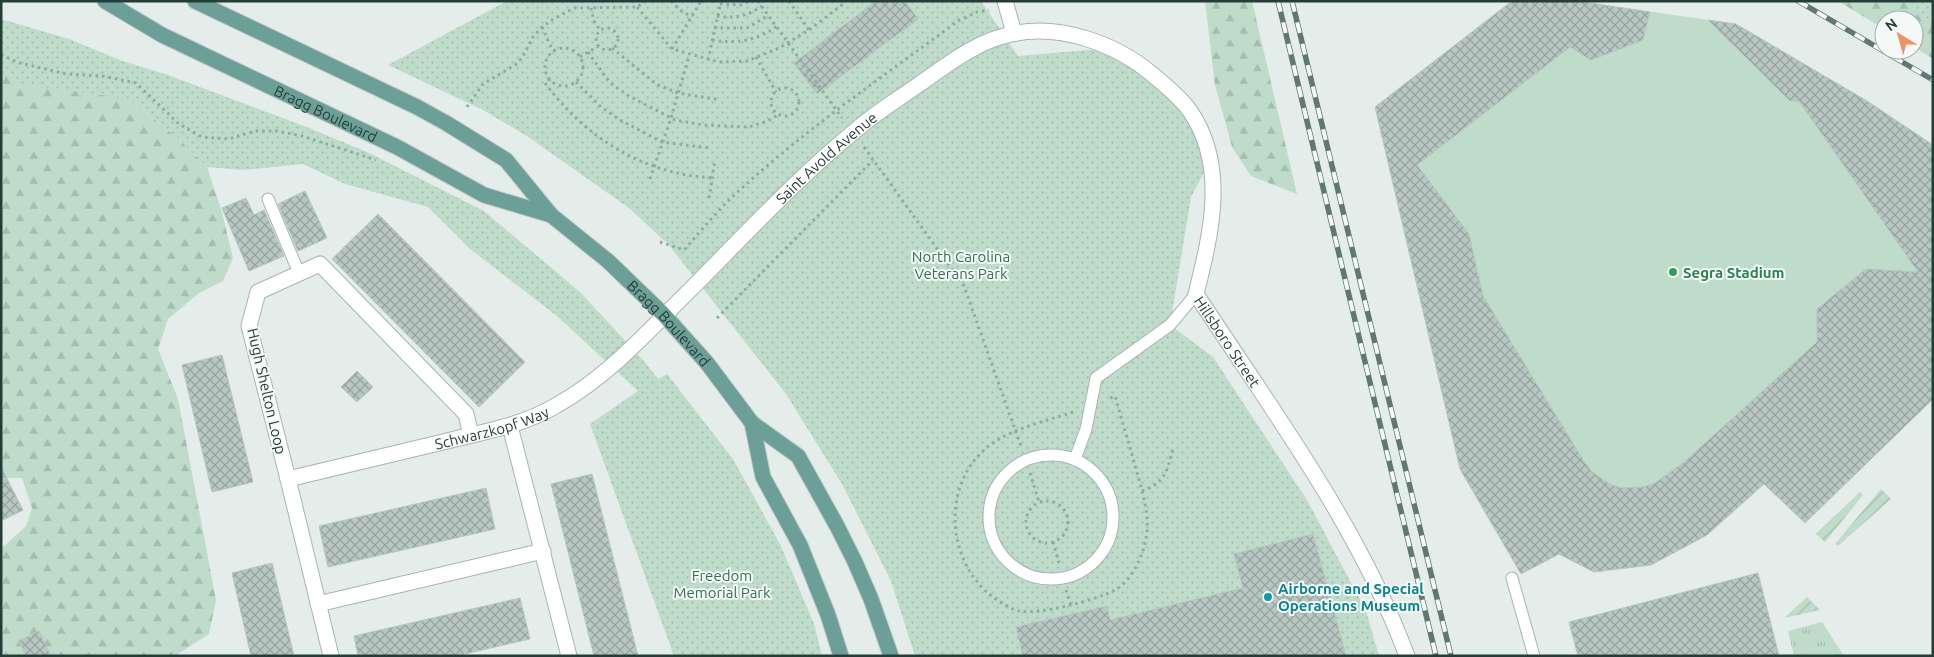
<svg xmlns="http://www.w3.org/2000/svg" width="1934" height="657" viewBox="0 0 1934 657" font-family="Ubuntu,sans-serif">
  <defs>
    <pattern id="grass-tufts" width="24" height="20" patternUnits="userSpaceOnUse" patternTransform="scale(1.25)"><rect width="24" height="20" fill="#bedcc9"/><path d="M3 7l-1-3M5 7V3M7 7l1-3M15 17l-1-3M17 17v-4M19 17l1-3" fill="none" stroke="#a3bead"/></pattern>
    <pattern id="forest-firs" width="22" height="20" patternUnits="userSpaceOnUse" patternTransform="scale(1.25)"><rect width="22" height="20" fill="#bedcc9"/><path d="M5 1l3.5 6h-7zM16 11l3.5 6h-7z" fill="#a3bead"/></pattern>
    <pattern id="park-dots" width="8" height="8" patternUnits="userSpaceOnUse" patternTransform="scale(1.25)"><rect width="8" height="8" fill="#bedcc9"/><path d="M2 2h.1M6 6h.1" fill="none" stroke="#a3bead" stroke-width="1.8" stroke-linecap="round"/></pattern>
    <pattern id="garden-furrows" width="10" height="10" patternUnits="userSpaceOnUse" patternTransform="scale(1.25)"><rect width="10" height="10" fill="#bedcc9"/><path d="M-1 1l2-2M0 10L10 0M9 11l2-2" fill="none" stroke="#a3bead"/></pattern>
    <pattern id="building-cross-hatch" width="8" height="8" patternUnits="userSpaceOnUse" patternTransform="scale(1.25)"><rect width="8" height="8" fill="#b9c7c3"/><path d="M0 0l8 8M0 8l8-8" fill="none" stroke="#96a39f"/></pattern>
  </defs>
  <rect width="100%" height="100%" fill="#e4edea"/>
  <polygon fill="url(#grass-tufts)" points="1822,622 1844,656 1794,656 1788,631"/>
  <g fill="url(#forest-firs)">
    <polygon points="1205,1 1252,1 1297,194 1251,176 1232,147 1215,85"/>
    <polygon points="1838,1 1910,1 1933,25 1933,59 1914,47 1914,20 1884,20 1884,29"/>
    <polygon points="1,34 129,99 179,139 207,167 221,209 233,258 223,281 199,293 168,319 158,349 178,399 216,600 209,634 175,656 1,656 1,549 26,526 32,508 22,478 1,478"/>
  </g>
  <g fill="url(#park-dots)">
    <polygon points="507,1 981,1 1018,56 1111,48 1169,88 1211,159 1191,197 1170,325 1213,357 1307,500 1366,611 1379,656 915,656 891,581 842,484 786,394 668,244 629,208 527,136 483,110 388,65"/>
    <polygon points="1910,1 1933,1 1933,25"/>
    <polygon points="1,19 69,39 120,60 168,75 309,128 367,152 484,211 580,292 644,361 658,379 667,374 733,459 780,544 814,624 822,656 674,656 590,424 638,391 557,316 469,248 428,207 345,184 303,164 243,170 207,167 179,139 129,99 23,84 1,73"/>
  </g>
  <g fill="url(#garden-furrows)">
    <polygon points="1881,489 1891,499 1838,546 1835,544"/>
    <polygon points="1860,492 1863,495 1825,542 1816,534"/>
    <polygon points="1807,597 1820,610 1784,618"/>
  </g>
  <polygon fill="#bedcc9" points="1512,1 1577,1 1736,24 1867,101 1933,145 1933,399 1805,523 1764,484 1707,535 1651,565 1594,572 1559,554 1521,574 1460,469 1375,107"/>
  <g fill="url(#building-cross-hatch)" stroke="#b7c6c1">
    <polygon points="876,1 905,1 918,19 817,94 794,63"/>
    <polygon points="1512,1 1577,1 1650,12 1643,40 1591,60 1570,47 1417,165 1469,234 1483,296 1585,463 1592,472 1610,484 1621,488 1643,487 1655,483 1683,463 1817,342 1817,309 1866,269 1918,272 1799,101 1790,101 1708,20 1736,24 1867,101 1933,145 1933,399 1805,523 1764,484 1707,535 1651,565 1594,572 1559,554 1521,574 1460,469 1375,107"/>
    <polygon points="305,191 327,238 298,251 278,204"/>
    <polygon points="246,198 254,215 264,210 284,256 249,271 222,208"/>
    <polygon points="378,214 525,362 479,407 332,259"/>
    <polygon points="222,355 253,482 212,492 182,365"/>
    <polygon points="357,371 373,387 357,402 341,387"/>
    <polygon points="1,467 23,510 1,521"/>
    <polygon points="592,474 638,656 594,656 551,484"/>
    <polygon points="486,488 495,529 328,567 319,526"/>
    <polygon points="1313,534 1346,656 1023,656 1016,627 1107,606 1110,620 1243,588 1234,554"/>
    <polygon points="272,563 294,656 251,656 232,573"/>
    <polygon points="1758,573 1779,656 1578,656 1569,622"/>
    <polygon points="520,598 530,639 456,656 358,656 354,636"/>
    <polygon points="39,631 51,656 26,656 19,641"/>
  </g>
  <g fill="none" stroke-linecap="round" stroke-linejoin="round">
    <defs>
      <g id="service">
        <polyline points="268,199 299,273"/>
        <circle cx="1051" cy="517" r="62"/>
        <polyline points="1075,459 1086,429 1096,378 1170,325 1196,294"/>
        <polyline points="1512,578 1534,656"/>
      </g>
      <g id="minor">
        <polyline points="1005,1 1014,33"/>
        <polyline points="510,426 569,656"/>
        <path id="s1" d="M 288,479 C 340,467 391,454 443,442 C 482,432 522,426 557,405 C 609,376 649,330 691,289 C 745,235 797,178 856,130 C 875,113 897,100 918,85 C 947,65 976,41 1012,34 C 1059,23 1117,44 1153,75 C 1166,86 1180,97 1190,111 C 1228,166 1211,234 1196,294 C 1272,410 1358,525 1407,656"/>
        <polyline points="318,604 543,551"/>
        <polyline points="331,656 288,479 249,326 258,292 320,264 466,414 471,435"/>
      </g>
      <g id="primary">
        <path id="s2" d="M 105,1 L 162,35 L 397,147 L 484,195 L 551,215"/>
        <path id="s3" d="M 195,1 L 417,107 L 446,123 L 506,160 L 551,215 L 608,261 L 664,315 L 707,363 L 752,423 L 798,456 L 837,526 L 855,562 L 871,599 L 891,656"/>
        <polyline points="752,423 763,477 800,545 828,615 841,656"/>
      </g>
    </defs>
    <use href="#service" stroke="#a7b5b1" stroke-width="13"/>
    <use href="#minor" stroke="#a7b5b1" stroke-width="17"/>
    <use href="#primary" stroke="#c2c9c8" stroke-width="17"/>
    <g stroke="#86aea6" stroke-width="3" stroke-dasharray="2.5 4" stroke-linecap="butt">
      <polyline points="671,1 680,10 692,17"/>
      <polyline points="758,1 842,118"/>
      <polyline points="789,1 809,30"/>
      <polyline points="720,4 741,5 750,1"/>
      <polyline points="637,7 672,49 719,62 747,61 779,48 809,30 843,4"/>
      <polyline points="591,8 594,21 600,30"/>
      <path d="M 717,16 C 734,19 748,16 762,6"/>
      <polyline points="542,27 550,45 555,51"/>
      <polyline points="714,28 747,28 769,15"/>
      <circle cx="607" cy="39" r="11"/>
      <path d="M 712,40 C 737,44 756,41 777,26"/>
      <polyline points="612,48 656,84 678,93 720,100"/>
      <circle cx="564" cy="67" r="19"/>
      <polyline points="672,49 701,1"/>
      <polyline points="588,52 607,79 613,85 629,96 675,120 703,125 749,127 768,121 779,114"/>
      <polyline points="1,55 20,63 66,74 102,76 136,83 179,124 202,137 229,139 255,131 277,131 302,136 376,160"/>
      <polyline points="580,57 598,46"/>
      <polyline points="756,57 776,92"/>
      <polyline points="708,60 721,1"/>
      <path d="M 550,79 L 545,83 C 586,138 643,174 713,178"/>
      <polyline points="576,82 601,107 620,120 662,142 709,148"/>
      <circle cx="785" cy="102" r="14"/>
      <polyline points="467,107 483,84 515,65 522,58 533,37 542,27 552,20 574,8 637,7 646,1"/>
      <polyline points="864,147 964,286 1022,449"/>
      <polyline points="650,179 671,118 689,56"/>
      <polyline points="709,198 715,160"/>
      <path d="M 660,242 L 684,250 C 699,233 714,215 730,199 C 800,133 881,78 958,21 L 977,12 L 989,10"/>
      <polyline points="717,318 873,160"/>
      <path d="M 1073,412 C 1044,422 1007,429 984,450 C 938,492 949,573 1002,603 C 1007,606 1014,610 1019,611 C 1040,615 1096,600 1115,590 C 1133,580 1145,552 1147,532 C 1149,509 1140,484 1134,462 C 1128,440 1121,418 1115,396 L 1108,399"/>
      <polyline points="1030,473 1039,502"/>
      <path d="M 1142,491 C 1165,483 1167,471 1173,449"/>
      <circle cx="1047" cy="522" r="21"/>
      <polyline points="1053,542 1059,563"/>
      <polyline points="1066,590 1071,605"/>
    </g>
    <use href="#service" stroke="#fff" stroke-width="11"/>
    <use href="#minor" stroke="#fff" stroke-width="15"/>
    <use href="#primary" stroke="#6b9f97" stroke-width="15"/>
    <defs>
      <g id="rail">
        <polyline points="1278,1 1436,656"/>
        <polyline points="1292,1 1451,656"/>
        <polyline points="1798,1 1933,80"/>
      </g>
    </defs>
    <use href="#rail" stroke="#5f7874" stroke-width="5.5"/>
    <use href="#rail" stroke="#f4f9f7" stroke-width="4" stroke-dasharray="11" stroke-linecap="butt"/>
  </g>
  <circle fill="#2e9e5b" stroke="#f4f9f7" stroke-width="2" cx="1673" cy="272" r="5"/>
  <circle fill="#0f9aa8" stroke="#f4f9f7" stroke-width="2" cx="1268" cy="597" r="5"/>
  <g text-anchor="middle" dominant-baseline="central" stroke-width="4" stroke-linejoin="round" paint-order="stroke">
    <g font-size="15" fill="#243d39" stroke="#f4f9f7">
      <text stroke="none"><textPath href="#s2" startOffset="248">Bragg Boulevard</textPath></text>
      <text stroke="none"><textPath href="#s1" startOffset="646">Saint Avold Avenue</textPath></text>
      <text stroke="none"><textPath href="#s3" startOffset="581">Bragg Boulevard</textPath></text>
      <text stroke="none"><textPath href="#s1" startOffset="1321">Hillsboro Street</textPath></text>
      <text transform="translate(267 391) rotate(77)">Hugh Shelton Loop</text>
      <text stroke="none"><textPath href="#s1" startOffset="210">Schwarzkopf Way</textPath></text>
    </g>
    <g font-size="15" fill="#317250" stroke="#f4f9f7">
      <text x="961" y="256">North Carolina<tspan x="961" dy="17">Veterans Park</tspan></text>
      <text x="722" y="575">Freedom<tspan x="722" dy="17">Memorial Park</tspan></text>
    </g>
    <g font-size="15" font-weight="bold" fill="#27864d" stroke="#f4f9f7" text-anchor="start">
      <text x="1683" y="272">Segra Stadium</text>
    </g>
    <g font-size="15" font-weight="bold" fill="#0d838f" stroke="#f4f9f7" text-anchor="start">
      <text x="1278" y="588">Airborne and Special<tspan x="1278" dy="17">Operations Museum</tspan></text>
    </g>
  </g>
  <rect width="1934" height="657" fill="none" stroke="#243d39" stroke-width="5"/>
  <g transform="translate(1899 35) rotate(323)"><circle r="24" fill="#f4f9f7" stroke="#a1aeab"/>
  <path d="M0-4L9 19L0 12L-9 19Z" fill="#ea9365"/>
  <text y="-8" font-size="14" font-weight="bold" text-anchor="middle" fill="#243d39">N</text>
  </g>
</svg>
